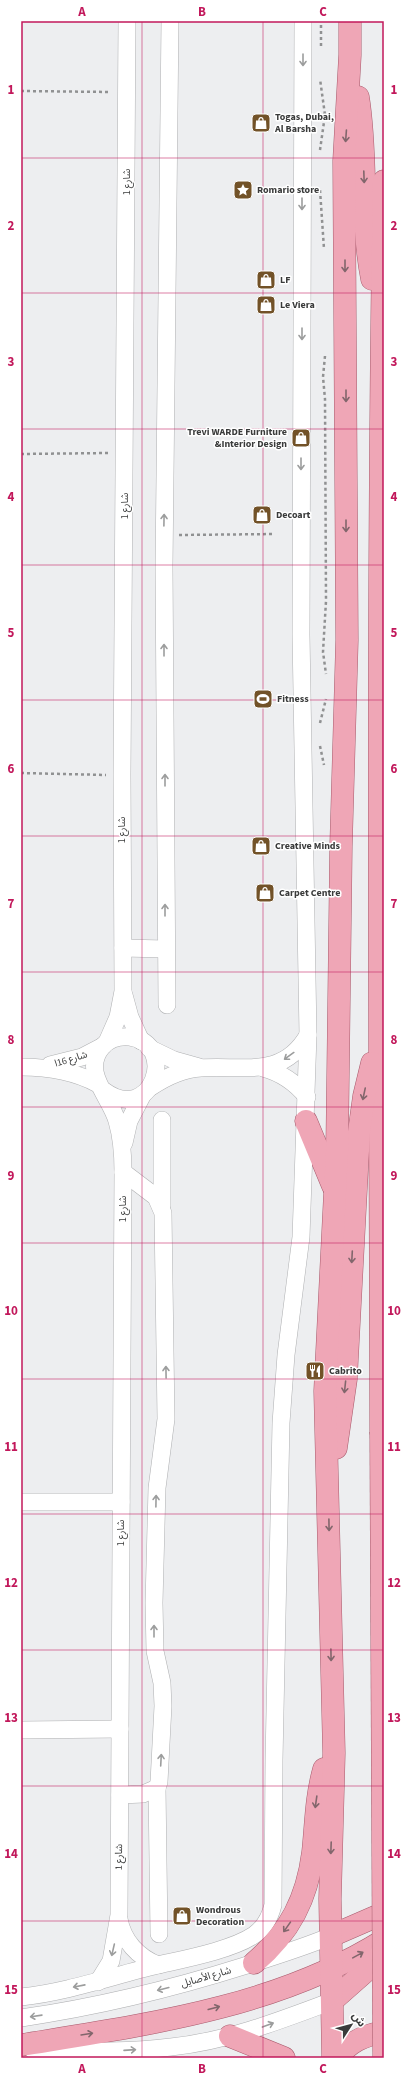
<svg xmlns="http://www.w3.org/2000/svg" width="405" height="2079" viewBox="0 0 405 2079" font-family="'Source Sans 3','Noto Sans Arabic',sans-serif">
  <rect width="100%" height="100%" fill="#edeef0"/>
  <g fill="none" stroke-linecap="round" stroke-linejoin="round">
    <defs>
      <g id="minor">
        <polyline points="123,948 165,949"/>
        <polyline points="124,995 130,1017 141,1041"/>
        <polyline points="167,1005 164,567 170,21"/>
        <polyline points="107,1042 118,1017 123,991 122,775 127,21"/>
        <polyline points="149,1048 174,1060 199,1067"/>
        <polyline points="50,1065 82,1057 103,1046"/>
        <path d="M 21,1067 C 48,1067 74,1071 98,1084"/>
        <path d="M 263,1068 C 282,1073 295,1082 307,1097"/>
        <path d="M 151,1087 C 166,1077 183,1069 201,1068 C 243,1065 283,1079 308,1035"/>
        <polyline points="124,1143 129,1121 143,1094"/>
        <polyline points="162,1206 162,1120"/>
        <polyline points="21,1502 121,1502"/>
        <polyline points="21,1730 120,1729"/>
        <polyline points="157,1788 159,1934"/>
        <polyline points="120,1795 143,1794 157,1788 159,1782 163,1706 162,1683 155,1651 154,1603 157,1488 166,1419 163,1213 156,1197 123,1172"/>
        <path d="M 119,1919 C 123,1941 138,1957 158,1965"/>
        <path d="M 98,1982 L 111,1961 L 119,1915 L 123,1172 C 123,1155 122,1138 117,1121 C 110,1096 81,1072 102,1047 C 109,1039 120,1036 130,1037 C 179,1044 152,1127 103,1090"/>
        <path d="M 21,1997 C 68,1992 112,1976 158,1965 C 184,1959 232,1950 254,1935 C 264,1928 270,1917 273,1905 L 274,1760 L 281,1423 L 286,1355 L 301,1237 L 308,1035 L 301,635 L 303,21"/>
        <path d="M 21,2018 C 96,2007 171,1989 244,1966 C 273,1957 302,1948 331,1936"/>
        <path d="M 33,2050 C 79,2051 125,2053 171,2047 C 227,2041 279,2021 332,2001"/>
      </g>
      <g id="major">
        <path d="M 358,97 C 368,157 360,219 372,279"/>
        <polyline points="306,1121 333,1186"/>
        <path d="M 381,1432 C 380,1015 377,598 384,181"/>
        <polyline points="336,1448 346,1379 359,1132 364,1096 372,1063"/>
        <polyline points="331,1936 384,1913"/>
        <path d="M 254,1963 C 290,1932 307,1899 313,1852 C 316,1823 316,1797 324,1769"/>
        <polyline points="332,2001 384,1955"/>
        <polyline points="230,2036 284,2058"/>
        <path d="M 21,2045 C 144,2025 276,2008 384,1940"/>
        <polyline points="333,2058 330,1899 334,1753 325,1391 337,1152 341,846 347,640 344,161 350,55 350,21"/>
        <path d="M 337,2058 C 349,2042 364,2035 384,2032"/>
      </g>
    </defs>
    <use href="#minor" stroke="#afb0b2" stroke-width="18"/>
    <use href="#major" stroke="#a85a6c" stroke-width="23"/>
    <g stroke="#909192" stroke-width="2.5" stroke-dasharray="3 3" stroke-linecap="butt">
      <polyline points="321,46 321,21"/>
      <polyline points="21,91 111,92"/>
      <polyline points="320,150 325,115 320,79"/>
      <polyline points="320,190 324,249"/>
      <polyline points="325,356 323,377 325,399 326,601 323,652 326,674"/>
      <polyline points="21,454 108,453"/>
      <polyline points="179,535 275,534"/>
      <polyline points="320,723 326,699"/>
      <polyline points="320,746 324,765"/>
      <polyline points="21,773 106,775"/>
    </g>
    <use href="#minor" stroke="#fff" stroke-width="17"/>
    <use href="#major" stroke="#efa6b6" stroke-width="22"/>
    <defs>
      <polyline id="major-bridge" points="381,1432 384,2058"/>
    </defs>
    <use href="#major-bridge" stroke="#a85a6c" stroke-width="23" stroke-linecap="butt"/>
    <use href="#major-bridge" stroke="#efa6b6" stroke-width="22"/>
  </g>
  <defs><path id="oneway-shaft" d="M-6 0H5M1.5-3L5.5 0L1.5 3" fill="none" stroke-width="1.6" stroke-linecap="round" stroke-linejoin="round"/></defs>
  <g stroke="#9c9d9d">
    <use href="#oneway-shaft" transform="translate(303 60) rotate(90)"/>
    <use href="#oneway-shaft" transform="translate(302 204) rotate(90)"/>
    <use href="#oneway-shaft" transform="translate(302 334) rotate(90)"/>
    <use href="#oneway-shaft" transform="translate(301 464) rotate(90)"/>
    <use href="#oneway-shaft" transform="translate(164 520) rotate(-89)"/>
    <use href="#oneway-shaft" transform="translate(164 650) rotate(-90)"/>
    <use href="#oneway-shaft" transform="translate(165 780) rotate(-90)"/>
    <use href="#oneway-shaft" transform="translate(165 910) rotate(-90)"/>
    <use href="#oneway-shaft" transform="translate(289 1056) rotate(144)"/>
    <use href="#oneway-shaft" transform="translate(166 1372) rotate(-91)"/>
    <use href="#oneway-shaft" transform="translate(156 1501) rotate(-89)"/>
    <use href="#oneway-shaft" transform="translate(154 1631) rotate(-90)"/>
    <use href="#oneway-shaft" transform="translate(161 1760) rotate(-87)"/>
    <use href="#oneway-shaft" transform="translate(113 1950) rotate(103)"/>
    <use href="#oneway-shaft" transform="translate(79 1986) rotate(169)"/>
    <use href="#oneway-shaft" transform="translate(163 1989) rotate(166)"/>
    <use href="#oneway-shaft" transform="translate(36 2016) rotate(172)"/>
    <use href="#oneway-shaft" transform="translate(268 2025) rotate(-20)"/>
    <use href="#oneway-shaft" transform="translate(130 2050) rotate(-4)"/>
  </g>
  <g stroke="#82666c">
    <use href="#oneway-shaft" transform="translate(346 136) rotate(94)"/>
    <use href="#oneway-shaft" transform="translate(364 177) rotate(88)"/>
    <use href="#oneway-shaft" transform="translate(345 266) rotate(90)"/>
    <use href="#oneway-shaft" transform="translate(346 396) rotate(90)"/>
    <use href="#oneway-shaft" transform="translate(346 526) rotate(90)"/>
    <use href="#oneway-shaft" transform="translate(364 1094) rotate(102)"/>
    <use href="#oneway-shaft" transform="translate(352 1257) rotate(93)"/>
    <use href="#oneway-shaft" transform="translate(345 1387) rotate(96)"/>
    <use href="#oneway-shaft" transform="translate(329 1525) rotate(89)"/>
    <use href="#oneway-shaft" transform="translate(331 1655) rotate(89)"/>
    <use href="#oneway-shaft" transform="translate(316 1802) rotate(98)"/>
    <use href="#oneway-shaft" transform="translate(331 1848) rotate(92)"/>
    <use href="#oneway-shaft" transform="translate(287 1927) rotate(125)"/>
    <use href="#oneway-shaft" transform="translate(358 1955) rotate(-29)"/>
    <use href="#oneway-shaft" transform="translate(214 2008) rotate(-15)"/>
    <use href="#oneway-shaft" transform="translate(87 2034) rotate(-9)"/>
  </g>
  <path fill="none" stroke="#c2185b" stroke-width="1" stroke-opacity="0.55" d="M 142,21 L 142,2058M 263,21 L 263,2058M 21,158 L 384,158M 21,293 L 384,293M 21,429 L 384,429M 21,565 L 384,565M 21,700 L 384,700M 21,836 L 384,836M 21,972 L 384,972M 21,1107 L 384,1107M 21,1243 L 384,1243M 21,1379 L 384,1379M 21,1514 L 384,1514M 21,1650 L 384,1650M 21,1786 L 384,1786M 21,1921 L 384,1921"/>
  <defs>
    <symbol id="shop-square" viewBox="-11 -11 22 22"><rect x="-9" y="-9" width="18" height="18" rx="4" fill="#725228" stroke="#fff"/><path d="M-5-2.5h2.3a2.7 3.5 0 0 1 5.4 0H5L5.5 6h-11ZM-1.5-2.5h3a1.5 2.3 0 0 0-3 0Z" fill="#fff"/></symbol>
    <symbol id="sight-square" viewBox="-11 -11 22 22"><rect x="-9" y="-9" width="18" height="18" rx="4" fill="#725228" stroke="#fff"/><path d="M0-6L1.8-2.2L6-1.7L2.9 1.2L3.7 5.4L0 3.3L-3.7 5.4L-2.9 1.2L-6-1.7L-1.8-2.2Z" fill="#fff"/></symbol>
    <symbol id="stadium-square" viewBox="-11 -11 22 22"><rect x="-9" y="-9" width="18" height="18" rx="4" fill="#725228" stroke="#fff"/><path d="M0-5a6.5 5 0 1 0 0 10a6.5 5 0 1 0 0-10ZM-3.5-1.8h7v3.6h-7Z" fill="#fff"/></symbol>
    <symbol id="restaurant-square" viewBox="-11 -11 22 22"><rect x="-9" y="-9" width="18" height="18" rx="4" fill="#725228" stroke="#fff"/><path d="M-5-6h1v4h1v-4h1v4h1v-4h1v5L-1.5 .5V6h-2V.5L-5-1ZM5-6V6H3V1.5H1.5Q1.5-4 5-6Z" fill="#fff"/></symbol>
  </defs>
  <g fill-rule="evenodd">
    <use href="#shop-square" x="250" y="112" width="22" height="22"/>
    <use href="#sight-square" x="232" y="179" width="22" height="22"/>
    <use href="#shop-square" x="255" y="269" width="22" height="22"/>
    <use href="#shop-square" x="255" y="294" width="22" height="22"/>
    <use href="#shop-square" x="290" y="427" width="22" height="22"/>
    <use href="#shop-square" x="251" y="504" width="22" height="22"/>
    <use href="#stadium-square" x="252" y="688" width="22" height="22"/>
    <use href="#shop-square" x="250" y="835" width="22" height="22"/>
    <use href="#shop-square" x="254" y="882" width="22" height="22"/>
    <use href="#restaurant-square" x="304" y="1360" width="22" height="22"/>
    <use href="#shop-square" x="171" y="1905" width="22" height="22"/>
  </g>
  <g text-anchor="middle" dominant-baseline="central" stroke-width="3" stroke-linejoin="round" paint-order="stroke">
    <g font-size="10" font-weight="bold" fill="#3a3b3b" stroke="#fff" text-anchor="start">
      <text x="275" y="117">Togas, Dubai,<tspan x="275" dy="12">Al Barsha</tspan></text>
      <text x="257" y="190">Romario store</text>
      <text x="280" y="280">LF</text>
      <text x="280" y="305">Le Viera</text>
      <text x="287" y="432" text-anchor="end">Trevi WARDE Furniture<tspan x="287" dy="12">&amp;Interior Design</tspan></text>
      <text x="276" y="515">Decoart</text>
      <text x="277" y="699">Fitness</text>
      <text x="275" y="846">Creative Minds</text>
      <text x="279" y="893">Carpet Centre</text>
      <text x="329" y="1371">Cabrito</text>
      <text x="196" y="1910">Wondrous<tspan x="196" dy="12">Decoration</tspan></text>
    </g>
    <g font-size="10" fill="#3a3b3b" stroke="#fff">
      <text transform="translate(127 182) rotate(-90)">شارع 1</text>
      <text transform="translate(125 506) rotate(-90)">شارع 1</text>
      <text transform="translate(122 830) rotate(-90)">شارع 1</text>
      <text transform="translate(71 1059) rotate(-17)">شارع 16ا</text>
      <text transform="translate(123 1209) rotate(-90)">شارع 1</text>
      <text transform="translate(121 1533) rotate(-90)">شارع 1</text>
      <text transform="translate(119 1857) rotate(-89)">شارع 1</text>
      <text transform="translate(206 1977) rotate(-16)">شارع الأصايل</text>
    </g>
  </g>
  <rect width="405" height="2079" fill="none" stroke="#ffffff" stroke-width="44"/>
  <g transform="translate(351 2025) rotate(54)" stroke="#ffffff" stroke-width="3" paint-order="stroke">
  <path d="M0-3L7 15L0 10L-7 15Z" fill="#3a3b3b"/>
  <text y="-6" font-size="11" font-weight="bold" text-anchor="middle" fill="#3a3b3b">ش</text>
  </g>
  <rect x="22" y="22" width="361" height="2035" fill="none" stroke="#c2185b" stroke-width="1.5"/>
  <g font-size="13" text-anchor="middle" font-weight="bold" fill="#c2185b">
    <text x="82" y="16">A</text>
    <text x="202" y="16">B</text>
    <text x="323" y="16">C</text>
    <text x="11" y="94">1</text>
    <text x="394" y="94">1</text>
    <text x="11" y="230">2</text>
    <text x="394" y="230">2</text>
    <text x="11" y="366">3</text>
    <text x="394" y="366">3</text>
    <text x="11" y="501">4</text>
    <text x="394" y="501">4</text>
    <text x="11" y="637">5</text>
    <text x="394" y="637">5</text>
    <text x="11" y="773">6</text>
    <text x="394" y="773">6</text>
    <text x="11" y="908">7</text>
    <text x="394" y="908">7</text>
    <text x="11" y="1044">8</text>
    <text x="394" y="1044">8</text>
    <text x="11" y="1180">9</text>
    <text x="394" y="1180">9</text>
    <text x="11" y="1315">10</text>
    <text x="394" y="1315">10</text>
    <text x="11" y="1451">11</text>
    <text x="394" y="1451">11</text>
    <text x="11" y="1587">12</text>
    <text x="394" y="1587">12</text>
    <text x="11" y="1722">13</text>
    <text x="394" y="1722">13</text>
    <text x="11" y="1858">14</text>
    <text x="394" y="1858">14</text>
    <text x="11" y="1994">15</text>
    <text x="394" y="1994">15</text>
    <text x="82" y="2073">A</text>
    <text x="202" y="2073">B</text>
    <text x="323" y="2073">C</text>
  </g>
</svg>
